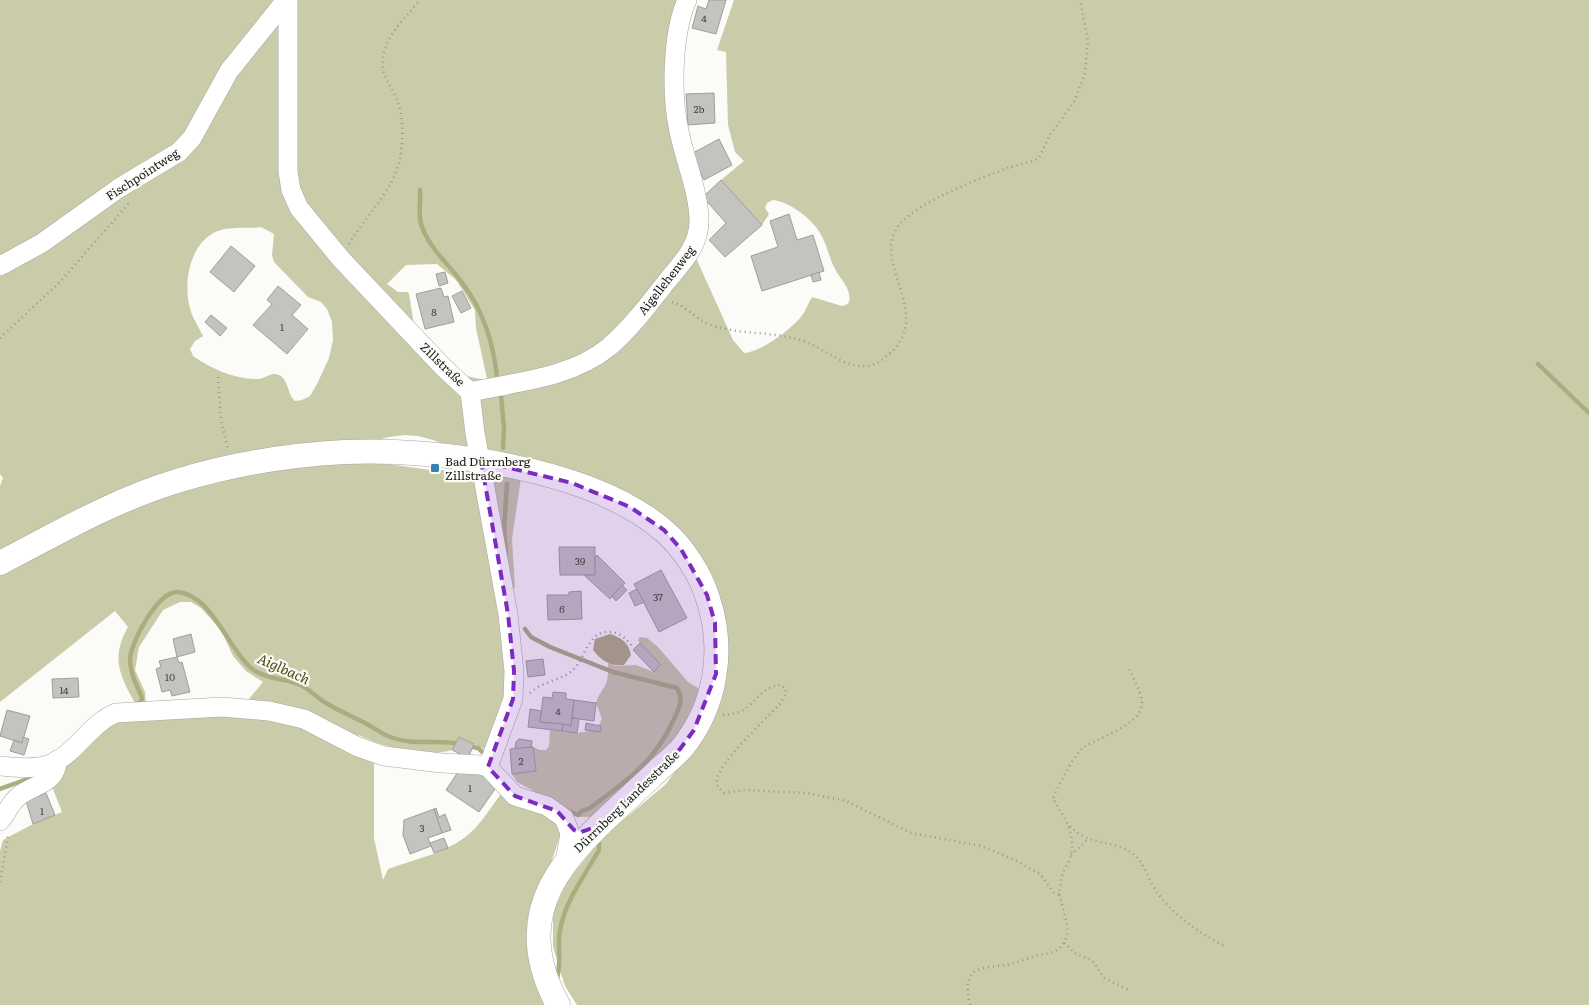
<svg xmlns="http://www.w3.org/2000/svg" width="1589" height="1005" viewBox="0 0 1589 1005" font-family="Literata,serif">
  <rect width="100%" height="100%" fill="#fbfbf7"/>
  <g fill="#cacba9" fill-rule="evenodd">
    <path d="M 0,0 L 684,0 L 674,32 L 690,198 L 689,246 L 579,370 L 696,258 L 733,340 L 744,353 C 760,353 797,326 805,311 C 807,307 809,302 812,297 L 842,306 L 848,304 C 854,292 841,280 835,269 C 829,258 827,244 820,233 C 811,218 790,202 773,200 L 767,203 L 765,208 L 769,214 L 762,225 L 721,180 L 744,161 L 735,152 L 728,125 L 726,52 L 717,50 L 734,0 L 1589,0 L 1589,1005 L 577,1005 L 565,986 L 553,947 L 553,912 L 567,881 L 604,836 L 666,784 L 698,739 L 723,682 L 682,534 L 433,440 L 418,436 L 404,435 L 389,437 L 362,444 L 273,451 L 0,554 L 0,486 L 3,478 L 0,474 ZM 261,227 L 274,234 L 272,255 L 274,262 L 308,297 L 321,302 L 327,309 L 332,322 L 333,340 L 329,358 L 317,384 L 310,396 L 302,400 L 295,401 C 287,394 289,380 279,375 C 271,371 266,379 257,379 C 234,379 212,369 193,356 L 190,349 L 195,341 L 203,336 C 199,328 194,320 191,312 C 182,285 189,242 218,231 C 232,226 247,229 261,227 ZM 437,264 L 456,280 L 475,310 L 476,328 L 487,379 L 490,381 L 462,375 L 414,325 L 409,294 L 407,292 L 398,292 L 387,284 L 406,265 Z"/>
    <path d="M 360,460 L 430,470 L 473,470 L 479,486 L 510,687 L 489,751 L 459,737 L 452,750 C 428,758 381,747 359,735 L 348,749 L 374,762 L 374,838 L 383,880 L 388,869 C 415,859 447,853 469,834 C 482,823 493,804 503,791 L 556,821 L 560,836 L 546,878 L 534,969 L 546,1005 L 0,1005 L 0,851 L 3,840 L 33,824 L 62,812 L 51,784 L 69,761 L 120,718 L 247,713 L 249,699 L 263,682 L 246,671 L 233,656 L 221,630 L 201,608 L 191,602 L 180,602 L 163,610 L 139,647 L 135,670 L 145,692 L 146,705 L 135,703 C 119,675 111,657 128,627 L 115,611 L 0,702 L 0,573 L 92,523 L 193,484 L 288,465 Z"/>
    <polygon points="502,474 521,478 512,539 515,588 508,588 492,487 496,478"/>
    <path d="M 640,637 L 647,638 L 658,647 L 688,682 L 698,688 L 700,697 L 678,739 L 592,817 L 580,817 L 517,782 L 512,774 L 536,771 L 533,747 L 540,750 L 546,750 L 549,746 L 550,730 L 577,733 L 596,730 L 602,719 L 596,703 C 603,683 609,690 608,663 L 616,666 L 636,665 L 654,672 L 661,666 L 640,643 L 638,640 Z"/>
  </g>
  <path fill="#acad7f" d="M 610,634 C 622,638 628,642 631,655 L 624,665 C 610,667 601,660 593,650 L 595,639 Z"/>
  <g fill="none" stroke-linecap="round" stroke-linejoin="round">
    <g stroke="#acad7f" stroke-width="4.5">
      <path d="M 420,190 C 421,200 418,214 421,224 C 429,249 449,264 463,284 C 483,310 494,345 497,378"/>
      <polyline points="1538,364 1589,413"/>
      <polyline points="501,395 504,429 503,448"/>
      <polyline points="506,553 504,529 507,484"/>
      <path d="M 525,629 L 531,637 L 550,647 L 613,672 L 677,688 C 684,700 679,709 673,721 C 654,763 626,781 590,808 L 582,811 L 578,815 L 566,810"/>
      <path d="M 136,704 L 141,702 L 142,698 C 137,685 130,674 130,659 C 131,642 158,590 178,592 C 213,595 229,653 255,671 C 269,680 284,678 298,684 C 309,688 317,698 326,703 C 339,711 354,717 367,724 C 374,728 382,734 390,737 C 414,746 437,739 461,744"/>
      <polyline points="468,746 478,748 487,756"/>
      <polyline points="0,789 39,775"/>
      <path d="M 557,979 C 562,960 557,946 560,930 C 565,901 585,875 599,850 L 599,843"/>
    </g>
  </g>
  <g fill="#c3c4c0" stroke="#9e9e9a">
    <polygon points="709,0 726,0 716,34 692,28 698,6 706,9"/>
    <polygon points="714,93 715,123 688,125 686,94"/>
    <polygon points="719,139 732,165 704,180 691,154"/>
    <polygon points="721,180 762,225 725,257 709,240 726,223 703,197"/>
    <polygon points="789,214 797,240 813,235 824,271 762,291 751,256 778,247 770,221"/>
    <polygon points="231,246 255,266 234,292 210,272"/>
    <polygon points="445,272 448,283 439,286 436,274"/>
    <polygon points="819,272 821,280 813,282 811,275"/>
    <polygon points="278,286 301,305 292,315 308,329 287,354 253,325 272,304 267,300"/>
    <polygon points="441,288 444,297 448,296 454,322 425,329 416,294"/>
    <polygon points="462,291 471,308 461,313 452,296"/>
    <polygon points="211,315 227,328 220,336 205,322"/>
    <polygon points="559,547 595,547 595,575 560,575"/>
    <polygon points="597,555 625,583 610,599 584,575 595,575 595,558"/>
    <polygon points="661,570 687,618 659,632 634,584"/>
    <polygon points="622,585 627,590 616,601 612,596"/>
    <polygon points="637,589 644,602 635,606 629,593"/>
    <polygon points="581,591 582,619 548,620 547,595 569,595 569,592"/>
    <polygon points="191,634 195,652 177,657 173,639"/>
    <polygon points="640,643 661,665 654,672 633,650"/>
    <polygon points="177,657 179,663 182,662 190,692 172,696 170,690 162,692 156,669 161,667 159,661"/>
    <polygon points="543,659 545,675 528,677 526,661"/>
    <polygon points="78,678 79,697 53,698 52,679"/>
    <polygon points="553,692 566,693 566,699 574,700 571,726 540,722 543,697 552,698"/>
    <polygon points="574,700 596,703 594,721 572,718"/>
    <polygon points="530,709 541,711 540,722 563,724 562,731 528,727"/>
    <polygon points="7,710 30,716 22,743 0,736"/>
    <polygon points="572,718 579,719 577,733 562,731 563,724 571,726"/>
    <polygon points="586,723 601,726 601,732 585,730"/>
    <polygon points="23,737 29,739 24,755 10,751 14,740 22,743"/>
    <polygon points="459,737 474,744 468,758 452,750"/>
    <polygon points="519,739 532,741 531,748 515,749 516,742"/>
    <polygon points="533,747 536,771 512,774 510,749"/>
    <polygon points="464,763 497,786 479,812 446,790"/>
    <polygon points="46,793 55,815 33,824 26,801"/>
    <polygon points="436,808 439,817 445,814 451,830 442,833 434,809"/>
    <polygon points="434,809 442,833 428,838 431,846 410,854 403,835 404,820"/>
    <polygon points="444,838 448,848 434,853 430,843"/>
  </g>
  <g fill="none" stroke-linecap="round" stroke-linejoin="round">
    <defs>
      <g id="minor">
        <polyline points="288,0 288,172 291,190 299,208 341,259 444,368 470,392 475,433 508,614 514,671 513,699 488,767"/>
        <polyline points="0,266 42,243 119,188 179,152 192,138 229,71 286,0"/>
        <path d="M 470,392 C 516,382 571,378 609,347 C 631,328 649,304 667,281 C 682,263 700,245 699,219 C 698,189 685,161 679,131 C 671,95 672,34 687,0"/>
        <path d="M 0,766 C 18,768 38,770 55,762 C 78,750 91,723 116,713 L 222,707 L 269,711 L 304,719 L 358,747 L 384,756 L 441,763 L 481,765 L 488,767 L 515,796 L 547,806 L 564,818 L 570,833 L 565,862"/>
        <path d="M 0,821 C 7,813 10,803 19,796 C 34,784 57,784 57,760"/>
      </g>
      <path id="major" d="M 0,563 C 58,533 114,500 177,481 C 232,464 288,455 345,452 C 438,448 592,468 664,531 C 683,547 701,575 708,599 C 725,650 716,706 682,748 C 672,759 660,768 650,778 C 580,844 501,899 558,1005"/>
    </defs>
    <use href="#minor" stroke="#a6a6a2" stroke-width="20"/>
    <use href="#major" stroke="#a6a6a2" stroke-width="25"/>
    <g stroke="#979795" stroke-width="2.5" stroke-dasharray="1 4" stroke-linecap="butt">
      <path d="M 349,244 C 364,218 391,193 399,163 C 403,148 404,121 399,106 C 393,84 376,75 385,49 C 391,30 408,15 420,0"/>
      <path d="M 672,302 C 687,306 696,320 711,325 C 739,335 771,331 800,340 C 822,346 843,368 866,366 C 875,366 883,360 889,354 C 936,314 868,261 900,224 C 920,201 982,177 1011,167 C 1020,164 1030,163 1039,158 L 1050,135 L 1074,102 L 1085,73 L 1088,41 L 1080,0"/>
      <polyline points="0,338 60,282 130,202"/>
      <polyline points="218,377 221,420 228,449"/>
      <path d="M 530,693 C 543,681 563,680 574,669 C 586,656 589,630 610,632 C 620,632 626,639 632,646"/>
      <path d="M 723,715 C 728,714 734,714 739,712 C 754,706 763,684 782,685 L 786,690 L 785,696 L 779,705 C 765,720 719,762 717,780 C 716,786 720,789 724,793 L 744,790 L 807,793 L 846,801 L 911,833 L 981,846 L 1015,860 L 1040,874 L 1054,893 L 1060,895"/>
      <path d="M 1070,826 C 1087,846 1112,839 1132,853 C 1145,862 1149,883 1159,895 C 1177,918 1200,933 1226,947"/>
      <polyline points="1071,855 1087,840"/>
      <polyline points="0,882 8,836"/>
      <polyline points="1064,943 1076,954 1092,960 1104,978 1131,991"/>
      <path d="M 970,1005 C 961,963 980,970 1010,964 C 1020,962 1030,957 1040,955 C 1049,953 1057,953 1063,944 C 1073,929 1062,911 1060,896 C 1059,891 1060,885 1061,880 C 1062,871 1069,864 1071,855 C 1076,833 1064,817 1053,799 C 1055,790 1076,752 1084,747 C 1099,737 1143,725 1142,702 C 1141,691 1132,676 1128,666"/>
    </g>
    <use href="#minor" stroke="#fff" stroke-width="19"/>
    <use href="#major" stroke="#fff" stroke-width="24"/>
  </g>
  <path fill="#7b2cbf" fill-opacity="0.2" stroke="#7b2cbf" stroke-width="4" stroke-dasharray="10 6" stroke-linejoin="round" d="M 481,461 L 572,483 L 630,507 L 664,530 L 681,549 L 707,595 L 715,623 L 716,674 L 694,730 L 680,749 L 601,825 L 581,832 L 574,830 L 557,811 L 515,796 L 488,767 L 513,699 L 514,671 L 508,614 Z"/>
  <rect fill="#3381b3" stroke="#fbfbf7" stroke-width="2" x="430" y="463" width="10" height="10" rx="2.5"/>
  <g text-anchor="middle" dominant-baseline="central" stroke-width="4.5" stroke-linejoin="round" paint-order="stroke">
    <g font-size="10" fill="#444443">
      <text x="704" y="17">4</text>
      <text x="699" y="108">2b</text>
      <text x="434" y="311">8</text>
      <text x="282" y="326">1</text>
      <text x="580" y="560">39</text>
      <text x="658" y="596">37</text>
      <text x="562" y="608">6</text>
      <text x="170" y="676">10</text>
      <text x="64" y="689">14</text>
      <text x="558" y="710">4</text>
      <text x="521" y="760">2</text>
      <text x="470" y="787">1</text>
      <text x="42" y="810">1</text>
      <text x="422" y="827">3</text>
    </g>
    <g font-size="12" fill="#1a1a19" stroke="#fbfbf7">
      <text transform="translate(142 174) rotate(-33)">Fischpointweg</text>
      <text transform="translate(666 280) rotate(-52)">Aigellehenweg</text>
      <text transform="translate(443 364) rotate(44)">Zillstraße</text>
      <text transform="translate(626 801) rotate(-44)">Dürrnberg Landesstraße</text>
    </g>
    <g font-size="12" fill="#1a1a19" stroke="#fbfbf7" text-anchor="start">
      <text x="445" y="461">Bad Dürrnberg<tspan x="445" dy="14">Zillstraße</tspan></text>
    </g>
    <g font-size="14" font-style="italic" fill="#4c4c15" stroke="#fbfbf7">
      <text transform="translate(284 668) rotate(24)">Aiglbach</text>
    </g>
  </g>
</svg>
